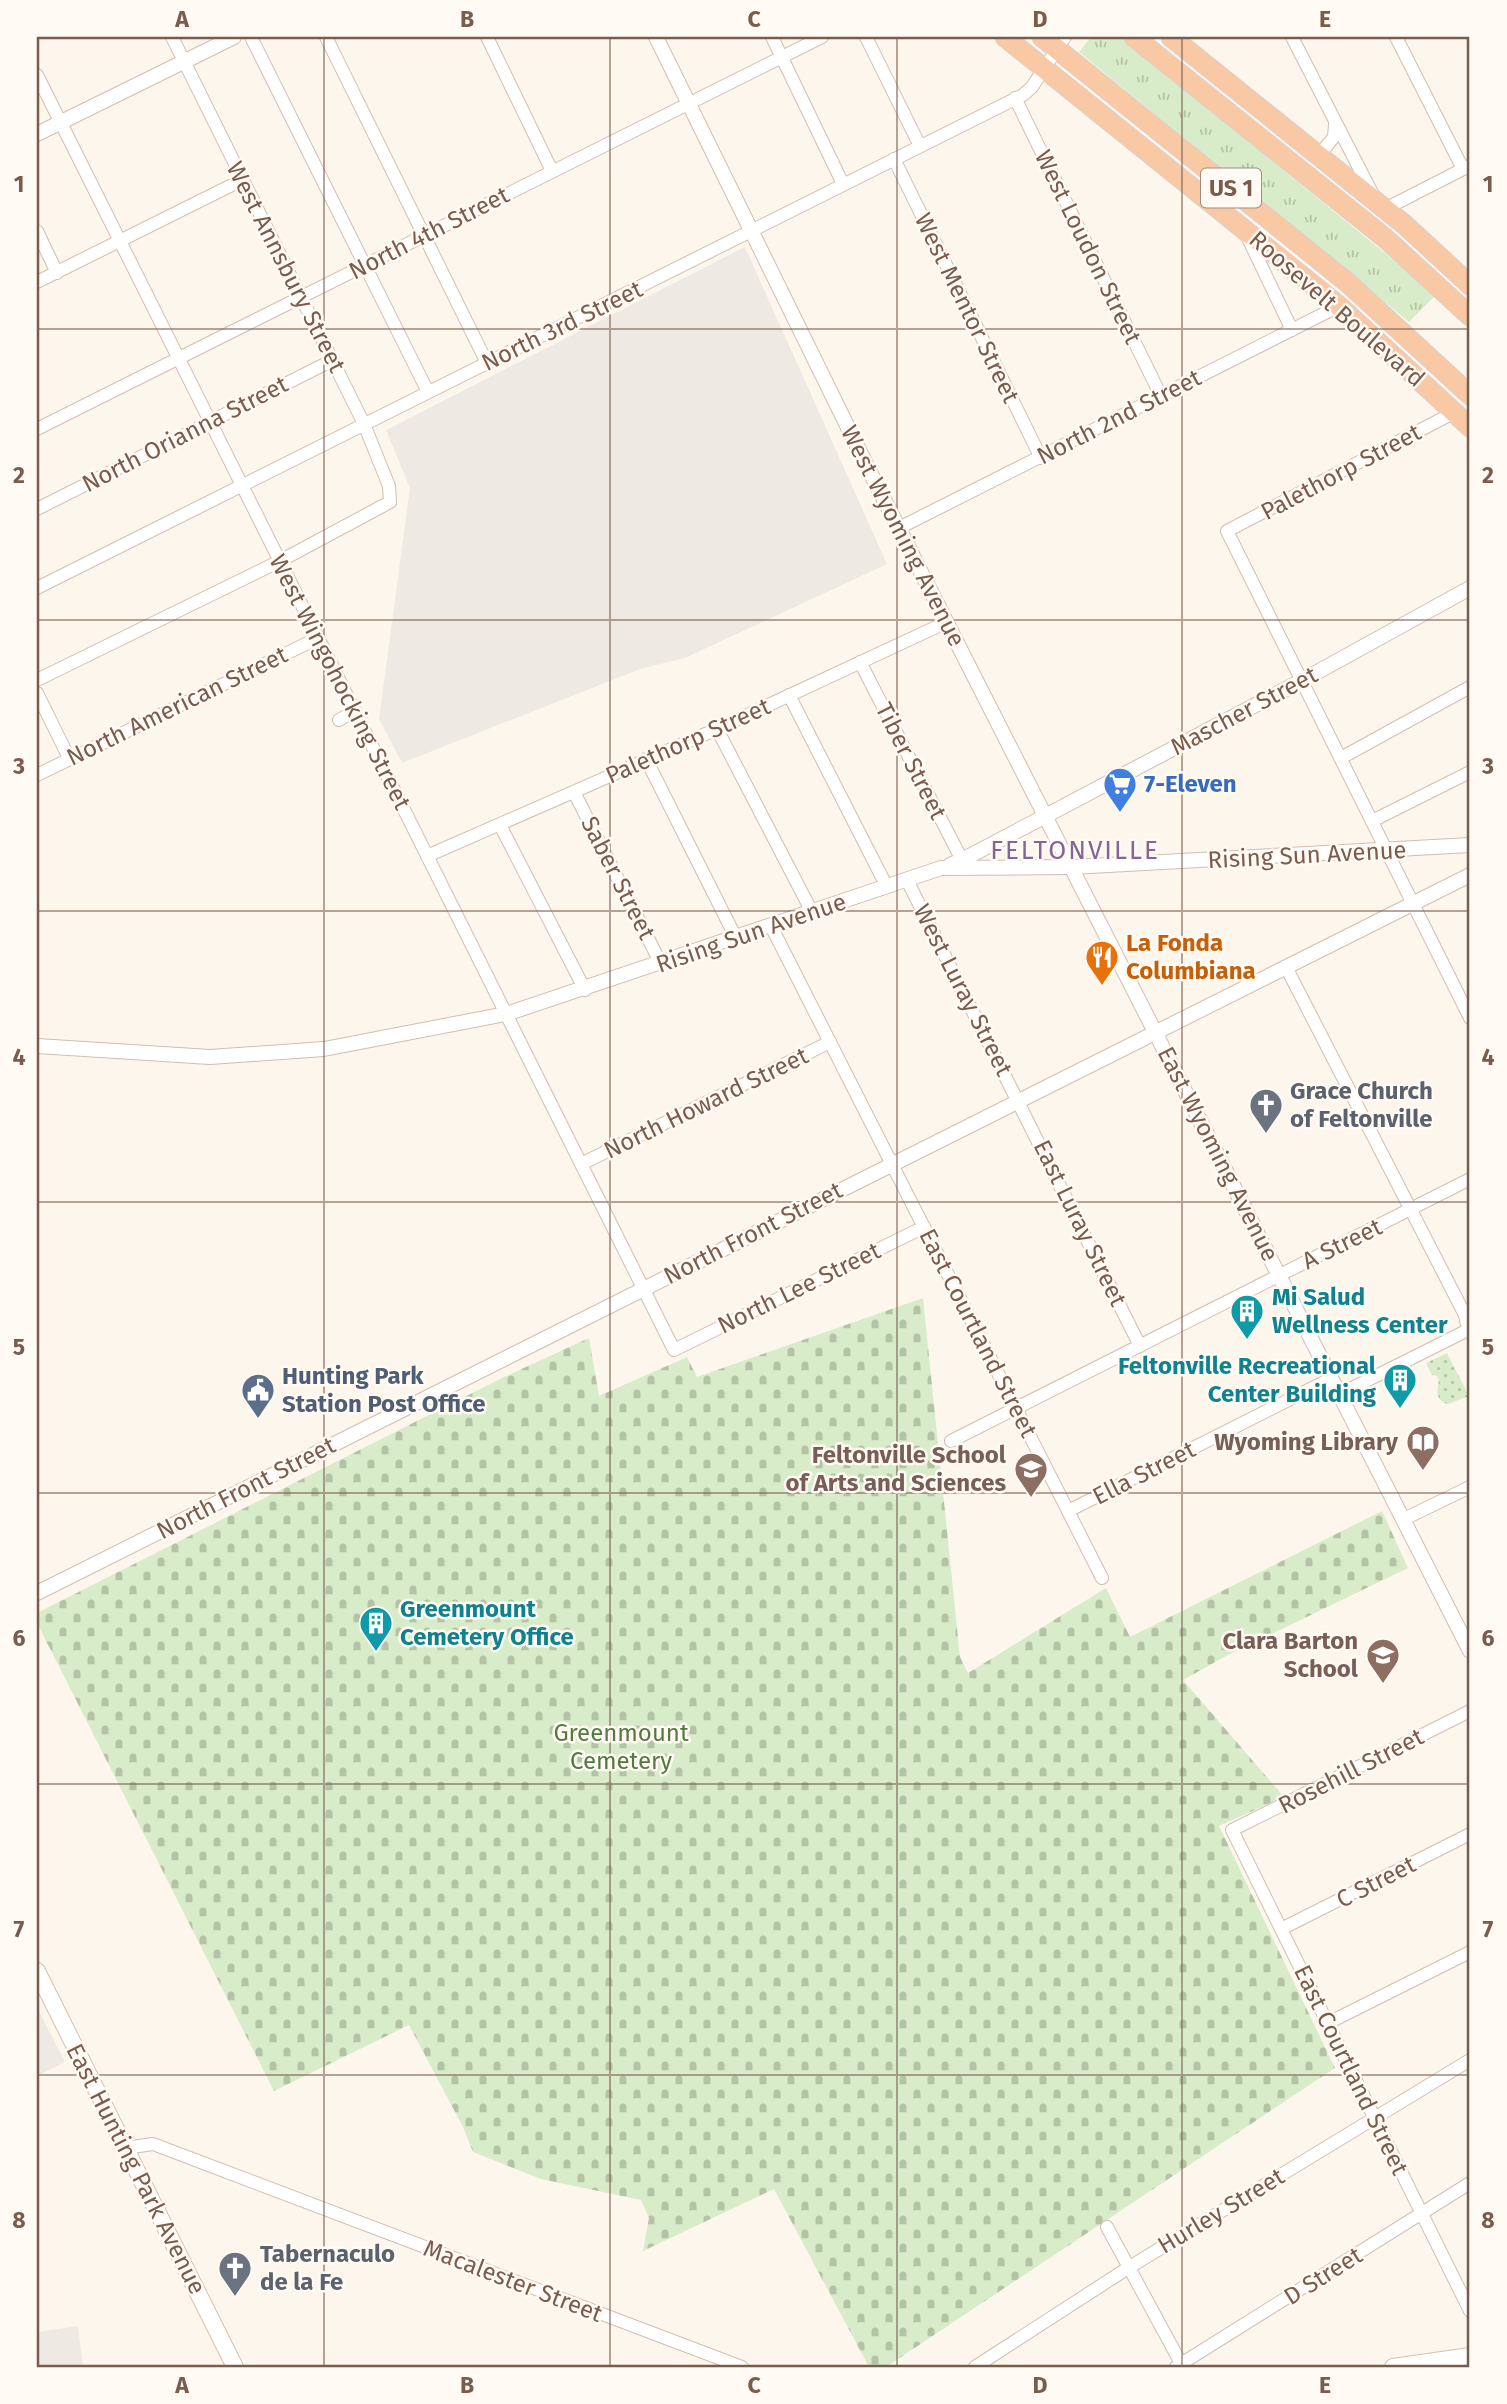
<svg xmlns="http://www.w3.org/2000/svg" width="1507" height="2404" viewBox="0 0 1507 2404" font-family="'Fira Sans',sans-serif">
  <defs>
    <pattern id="grass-tufts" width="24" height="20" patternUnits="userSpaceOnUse" patternTransform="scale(1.75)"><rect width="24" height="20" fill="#d8ecc9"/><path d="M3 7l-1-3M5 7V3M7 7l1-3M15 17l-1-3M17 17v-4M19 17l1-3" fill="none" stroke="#b4c2a5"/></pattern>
    <pattern id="cemetery-stones" width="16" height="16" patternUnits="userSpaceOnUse" patternTransform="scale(1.75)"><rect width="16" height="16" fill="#d8ecc9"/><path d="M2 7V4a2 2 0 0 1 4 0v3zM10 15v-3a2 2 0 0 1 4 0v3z" fill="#b4c2a5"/></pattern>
    <pattern id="park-dots" width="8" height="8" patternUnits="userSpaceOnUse" patternTransform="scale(1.75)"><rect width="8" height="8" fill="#d8ecc9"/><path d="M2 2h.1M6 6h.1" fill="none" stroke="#b4c2a5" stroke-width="1.8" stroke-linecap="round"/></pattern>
  </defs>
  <rect width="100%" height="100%" fill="#fdf6ec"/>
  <g fill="#efe9e4">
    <polygon points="745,247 887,564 685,658 640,669 402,763 379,719 410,488 386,430"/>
    <polygon points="37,2007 65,2062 37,2076"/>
    <polygon points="78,2326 83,2367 37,2367 37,2332"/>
  </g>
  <polygon fill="url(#grass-tufts)" points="1091,37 1121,37 1436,295 1409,322 1079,52"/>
  <polygon fill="url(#cemetery-stones)" points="923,1298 960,1657 968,1673 1106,1588 1130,1637 1382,1511 1408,1568 1226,1656 1183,1680 1284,1797 1219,1826 1335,2068 886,2367 869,2367 774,2189 643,2251 649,2218 641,2200 541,2179 473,2152 463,2127 409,2025 274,2091 37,1623 37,1613 502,1378 589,1338 599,1396 687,1357 697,1377"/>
  <path fill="url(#park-dots)" d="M 1447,1353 L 1469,1396 L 1448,1404 C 1435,1400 1437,1391 1439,1380 L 1437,1376 L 1432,1375 L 1426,1363 Z"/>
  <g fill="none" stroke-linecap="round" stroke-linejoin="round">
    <defs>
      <g id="minor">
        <polyline points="251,37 428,392"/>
        <polyline points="326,37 487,363"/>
        <polyline points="487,37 552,171"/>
        <polyline points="772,37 843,184"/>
        <polyline points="866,37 920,146"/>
        <polyline points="1292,37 1373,195"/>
        <polyline points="1396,37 1463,169"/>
        <polyline points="37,75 674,1350 924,1227"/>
        <polyline points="1015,98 1161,396"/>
        <polyline points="1319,155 1334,137 1335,124"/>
        <polyline points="894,159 1041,458"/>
        <polyline points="1385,209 1469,166"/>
        <polyline points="37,231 57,273"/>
        <polyline points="1246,234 1292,330"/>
        <polyline points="37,282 242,180"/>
        <polyline points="1455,412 1227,531 1470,1018"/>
        <polyline points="37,429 822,37"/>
        <polyline points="37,509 333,360"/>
        <polyline points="899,528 1339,306"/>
        <polyline points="37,588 1023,95 1032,87 1065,37"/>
        <polyline points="860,662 962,860"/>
        <polyline points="37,680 280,561 390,502 389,486 364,424 172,37"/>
        <polyline points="37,693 69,758"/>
        <polyline points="789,695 887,887"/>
        <polyline points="339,720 355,711"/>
        <polyline points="717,729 812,912"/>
        <polyline points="1341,758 1470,687"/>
        <polyline points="646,759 736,938"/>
        <polyline points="37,775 318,638"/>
        <polyline points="574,792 661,964"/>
        <polyline points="1372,821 1470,772"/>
        <polyline points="500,825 585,990"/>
        <polyline points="427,856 717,729 947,622"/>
        <polyline points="907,880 1140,1346"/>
        <polyline points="771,926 1102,1578"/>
        <polyline points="1286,967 1465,1315 1468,1330 1340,1394"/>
        <polyline points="581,1164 830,1042"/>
        <polyline points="951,1441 1470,1179"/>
        <polyline points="1068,1511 1332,1378"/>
        <polyline points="1404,1519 1470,1487"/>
        <polyline points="1470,1711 1232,1830 1470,2311"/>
        <polyline points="1281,1929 1470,1834"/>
        <polyline points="1328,2023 1470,1952"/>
        <polyline points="125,2148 153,2144 742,2367"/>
        <polyline points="1107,2227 1183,2367"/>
        <polyline points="975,2367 1128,2268 1470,2060"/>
        <polyline points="1176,2367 1470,2183"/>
      </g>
      <g id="tertiary">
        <polyline points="656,37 866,464 1470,1651"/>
        <polyline points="37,134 234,37"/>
        <polyline points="950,865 962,860 1301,681 1470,588"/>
        <polyline points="37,1046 210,1057 324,1049 506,1014 941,868 1072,867 1470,845"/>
        <polyline points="37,1593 1470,875"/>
      </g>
      <g id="secondary">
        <polyline points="37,1971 235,2367"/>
        <polyline points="1393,2367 1470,2356"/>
      </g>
      <g id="trunk">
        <polyline points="1005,37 1339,306 1470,427"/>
        <polyline points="1042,37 1348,283 1470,395"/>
        <polyline points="1134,37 1385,238 1470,316"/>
        <polyline points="1171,37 1405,225 1470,285"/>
      </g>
    </defs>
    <use href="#minor" stroke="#d1beb0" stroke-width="14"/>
    <use href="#tertiary" stroke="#d1beb0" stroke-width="16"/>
    <use href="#secondary" stroke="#d6c0b0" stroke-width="18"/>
    <use href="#trunk" stroke="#dad1cd" stroke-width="21"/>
    <use href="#minor" stroke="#fff" stroke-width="12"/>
    <use href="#tertiary" stroke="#fff" stroke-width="14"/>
    <use href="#secondary" stroke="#fff" stroke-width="16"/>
    <use href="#trunk" stroke="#f9c8a4" stroke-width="19"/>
  </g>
  <path fill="none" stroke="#7a5c4d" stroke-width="2" stroke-opacity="0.55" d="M 324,37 L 324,2367M 610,37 L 610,2367M 897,37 L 897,2367M 1182,37 L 1182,2367M 37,329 L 1470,329M 37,620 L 1470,620M 37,911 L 1470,911M 37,1202 L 1470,1202M 37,1493 L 1470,1493M 37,1784 L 1470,1784M 37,2075 L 1470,2075"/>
  <defs>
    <symbol id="supermarket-pin" viewBox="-11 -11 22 30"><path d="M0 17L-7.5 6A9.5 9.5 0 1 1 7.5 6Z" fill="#3f7fe0" stroke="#fffaf3"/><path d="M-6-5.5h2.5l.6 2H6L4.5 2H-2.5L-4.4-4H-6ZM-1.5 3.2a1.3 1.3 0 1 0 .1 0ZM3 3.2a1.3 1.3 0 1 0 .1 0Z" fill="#fff"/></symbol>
    <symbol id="restaurant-pin" viewBox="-11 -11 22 30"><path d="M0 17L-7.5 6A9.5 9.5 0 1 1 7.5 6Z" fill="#e8710a" stroke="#fffaf3"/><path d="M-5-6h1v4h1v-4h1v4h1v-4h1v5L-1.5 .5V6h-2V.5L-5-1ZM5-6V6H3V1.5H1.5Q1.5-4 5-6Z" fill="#fff"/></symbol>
    <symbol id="church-pin" viewBox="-11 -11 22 30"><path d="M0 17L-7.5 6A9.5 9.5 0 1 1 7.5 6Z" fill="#6b7280" stroke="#fffaf3"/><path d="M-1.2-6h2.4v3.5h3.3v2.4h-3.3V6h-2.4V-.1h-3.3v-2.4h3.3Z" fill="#fff"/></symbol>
    <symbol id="building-pin" viewBox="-11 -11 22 30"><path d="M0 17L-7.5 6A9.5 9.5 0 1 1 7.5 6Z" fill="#0f9aa8" stroke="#fffaf3"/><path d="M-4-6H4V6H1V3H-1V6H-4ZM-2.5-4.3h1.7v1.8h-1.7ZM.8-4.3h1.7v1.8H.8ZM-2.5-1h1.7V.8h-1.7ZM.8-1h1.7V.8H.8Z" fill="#fff"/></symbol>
    <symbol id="civic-pin" viewBox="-11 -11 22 30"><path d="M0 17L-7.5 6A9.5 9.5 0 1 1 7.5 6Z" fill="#5c6f8a" stroke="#fffaf3"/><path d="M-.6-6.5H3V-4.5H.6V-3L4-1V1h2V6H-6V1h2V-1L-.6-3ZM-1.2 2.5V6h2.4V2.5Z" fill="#fff"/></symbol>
    <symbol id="library-pin" viewBox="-11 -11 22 30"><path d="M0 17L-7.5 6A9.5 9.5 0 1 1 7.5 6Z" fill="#8d6e63" stroke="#fffaf3"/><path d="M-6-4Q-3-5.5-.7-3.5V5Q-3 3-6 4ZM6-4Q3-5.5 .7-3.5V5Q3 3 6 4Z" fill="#fff"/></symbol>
    <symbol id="school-pin" viewBox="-11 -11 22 30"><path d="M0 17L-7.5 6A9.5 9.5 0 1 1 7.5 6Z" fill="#8d6e63" stroke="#fffaf3"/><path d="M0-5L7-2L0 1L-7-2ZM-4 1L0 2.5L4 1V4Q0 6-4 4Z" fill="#fff"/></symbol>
  </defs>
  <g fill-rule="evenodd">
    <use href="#supermarket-pin" x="1101" y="765" width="38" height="52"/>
    <use href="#restaurant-pin" x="1083" y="938" width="38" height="52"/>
    <use href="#church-pin" x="1247" y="1086" width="38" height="52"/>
    <use href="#building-pin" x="1228" y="1292" width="38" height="52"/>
    <use href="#building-pin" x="1381" y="1361" width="38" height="52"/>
    <use href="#civic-pin" x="239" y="1371" width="38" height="52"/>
    <use href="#library-pin" x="1404" y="1423" width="38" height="52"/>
    <use href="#school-pin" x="1012" y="1450" width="38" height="52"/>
    <use href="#building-pin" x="357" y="1604" width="38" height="52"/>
    <use href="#school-pin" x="1364" y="1636" width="38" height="52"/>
    <use href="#church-pin" x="216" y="2249" width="38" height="52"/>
  </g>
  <g text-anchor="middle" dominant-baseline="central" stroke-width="5" stroke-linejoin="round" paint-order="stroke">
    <rect fill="#fffaf3" stroke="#a28b7f" stroke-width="2" x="1201" y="168.5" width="60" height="39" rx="5"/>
    <g font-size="23" font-weight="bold" fill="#7a5c4d">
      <text x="1231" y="188">US 1</text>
    </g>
    <g font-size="24" fill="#7a5c4d" stroke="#fffaf3">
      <text transform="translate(429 233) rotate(-27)">North 4th Street</text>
      <text transform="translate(1088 247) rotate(64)">West Loudon Street</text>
      <text transform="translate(286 267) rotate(63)">West Annsbury Street</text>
      <text transform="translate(967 308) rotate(64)">West Mentor Street</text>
      <text transform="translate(1337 309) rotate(41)">Roosevelt Boulevard</text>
      <text transform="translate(562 326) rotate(-26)">North 3rd Street</text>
      <text transform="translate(1119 417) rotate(-27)">North 2nd Street</text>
      <text transform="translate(185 434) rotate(-27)">North Orianna Street</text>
      <text transform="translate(1341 472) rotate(-28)">Palethorp Street</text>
      <text transform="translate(903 536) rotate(63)">West Wyoming Avenue</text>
      <text transform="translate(340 682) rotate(63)">West Wingohocking Street</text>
      <text transform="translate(177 706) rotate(-26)">North American Street</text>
      <text transform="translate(1244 711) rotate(-28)">Mascher Street</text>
      <text transform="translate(688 741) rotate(-24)">Palethorp Street</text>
      <text transform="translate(911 761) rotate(63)">Tiber Street</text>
      <text transform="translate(1307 855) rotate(-3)">Rising Sun Avenue</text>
      <text transform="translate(618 878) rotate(63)">Saber Street</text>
      <text transform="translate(751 933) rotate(-19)">Rising Sun Avenue</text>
      <text transform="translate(963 990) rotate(63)">West Luray Street</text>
      <text transform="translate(706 1103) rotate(-26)">North Howard Street</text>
      <text transform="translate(1218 1154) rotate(63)">East Wyoming Avenue</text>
      <text transform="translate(1080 1223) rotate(64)">East Luray Street</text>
      <text transform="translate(753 1233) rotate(-27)">North Front Street</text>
      <text transform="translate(1342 1244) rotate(-26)">A Street</text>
      <text transform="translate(799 1288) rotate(-26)">North Lee Street</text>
      <text transform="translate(978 1333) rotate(63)">East Courtland Street</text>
      <text transform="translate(1144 1473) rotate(-27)">Ella Street</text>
      <text transform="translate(246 1488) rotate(-27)">North Front Street</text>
      <text transform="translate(1351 1771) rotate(-27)">Rosehill Street</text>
      <text transform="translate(1376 1882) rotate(-27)">C Street</text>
      <text transform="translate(1351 2070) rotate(64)">East Courtland Street</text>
      <text transform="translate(136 2169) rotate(63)">East Hunting Park Avenue</text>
      <text transform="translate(1221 2211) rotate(-31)">Hurley Street</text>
      <text transform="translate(1323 2276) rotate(-32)">D Street</text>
      <text transform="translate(513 2281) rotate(21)">Macalester Street</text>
    </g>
    <g font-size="24" font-weight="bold" fill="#366cbe" stroke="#fffaf3" text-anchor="start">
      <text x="1144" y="784">7-Eleven</text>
    </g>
    <g font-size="24" font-weight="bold" fill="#c56008" stroke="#fffaf3" text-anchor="start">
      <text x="1126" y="943">La Fonda<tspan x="1126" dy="28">Columbiana</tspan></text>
    </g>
    <g font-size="24" font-weight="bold" fill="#5b616d" stroke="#fffaf3" text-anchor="start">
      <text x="1290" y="1091">Grace Church<tspan x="1290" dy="28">of Feltonville</tspan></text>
      <text x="260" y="2254">Tabernaculo<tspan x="260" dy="28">de la Fe</tspan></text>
    </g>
    <g font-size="24" font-weight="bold" fill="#0d838f" stroke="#fffaf3" text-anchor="start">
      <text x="1272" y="1297">Mi Salud<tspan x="1272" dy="28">Wellness Center</tspan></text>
      <text x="1376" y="1366" text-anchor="end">Feltonville Recreational<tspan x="1376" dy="28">Center Building</tspan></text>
      <text x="400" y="1609">Greenmount<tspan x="400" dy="28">Cemetery Office</tspan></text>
    </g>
    <g font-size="24" font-weight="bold" fill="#4e5e75" stroke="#fffaf3" text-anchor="start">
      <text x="282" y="1376">Hunting Park<tspan x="282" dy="28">Station Post Office</tspan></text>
    </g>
    <g font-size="24" font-weight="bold" fill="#785e54" stroke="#fffaf3" text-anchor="end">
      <text x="1398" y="1442">Wyoming Library</text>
      <text x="1006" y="1455">Feltonville School<tspan x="1006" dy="28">of Arts and Sciences</tspan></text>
      <text x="1358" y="1641">Clara Barton<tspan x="1358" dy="28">School</tspan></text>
    </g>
    <g font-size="24" fill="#537a41" stroke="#fffaf3">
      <text x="621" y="1733">Greenmount<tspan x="621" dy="28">Cemetery</tspan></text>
    </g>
    <g font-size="26" letter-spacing="2" fill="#846695" stroke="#fffaf3">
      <text x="1075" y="850">FELTONVILLE</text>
    </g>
  </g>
  <rect width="1507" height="2404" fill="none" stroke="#fffaf3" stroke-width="77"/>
  <rect x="38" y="38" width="1430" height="2328" fill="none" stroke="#7a5c4d" stroke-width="2.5"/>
  <g font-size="23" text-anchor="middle" font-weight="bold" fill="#7a5c4d">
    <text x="182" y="27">A</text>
    <text x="467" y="27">B</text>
    <text x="754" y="27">C</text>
    <text x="1040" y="27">D</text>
    <text x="1325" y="27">E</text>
    <text x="19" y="192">1</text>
    <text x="1488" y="192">1</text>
    <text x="19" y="483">2</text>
    <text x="1488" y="483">2</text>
    <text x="19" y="774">3</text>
    <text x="1488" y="774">3</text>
    <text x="19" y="1065">4</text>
    <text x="1488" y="1065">4</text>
    <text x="19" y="1355">5</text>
    <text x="1488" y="1355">5</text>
    <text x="19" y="1646">6</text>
    <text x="1488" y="1646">6</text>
    <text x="19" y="1937">7</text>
    <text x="1488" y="1937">7</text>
    <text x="19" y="2228">8</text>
    <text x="1488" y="2228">8</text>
    <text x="182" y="2393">A</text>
    <text x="467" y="2393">B</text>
    <text x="754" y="2393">C</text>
    <text x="1040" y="2393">D</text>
    <text x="1325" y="2393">E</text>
  </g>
</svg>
